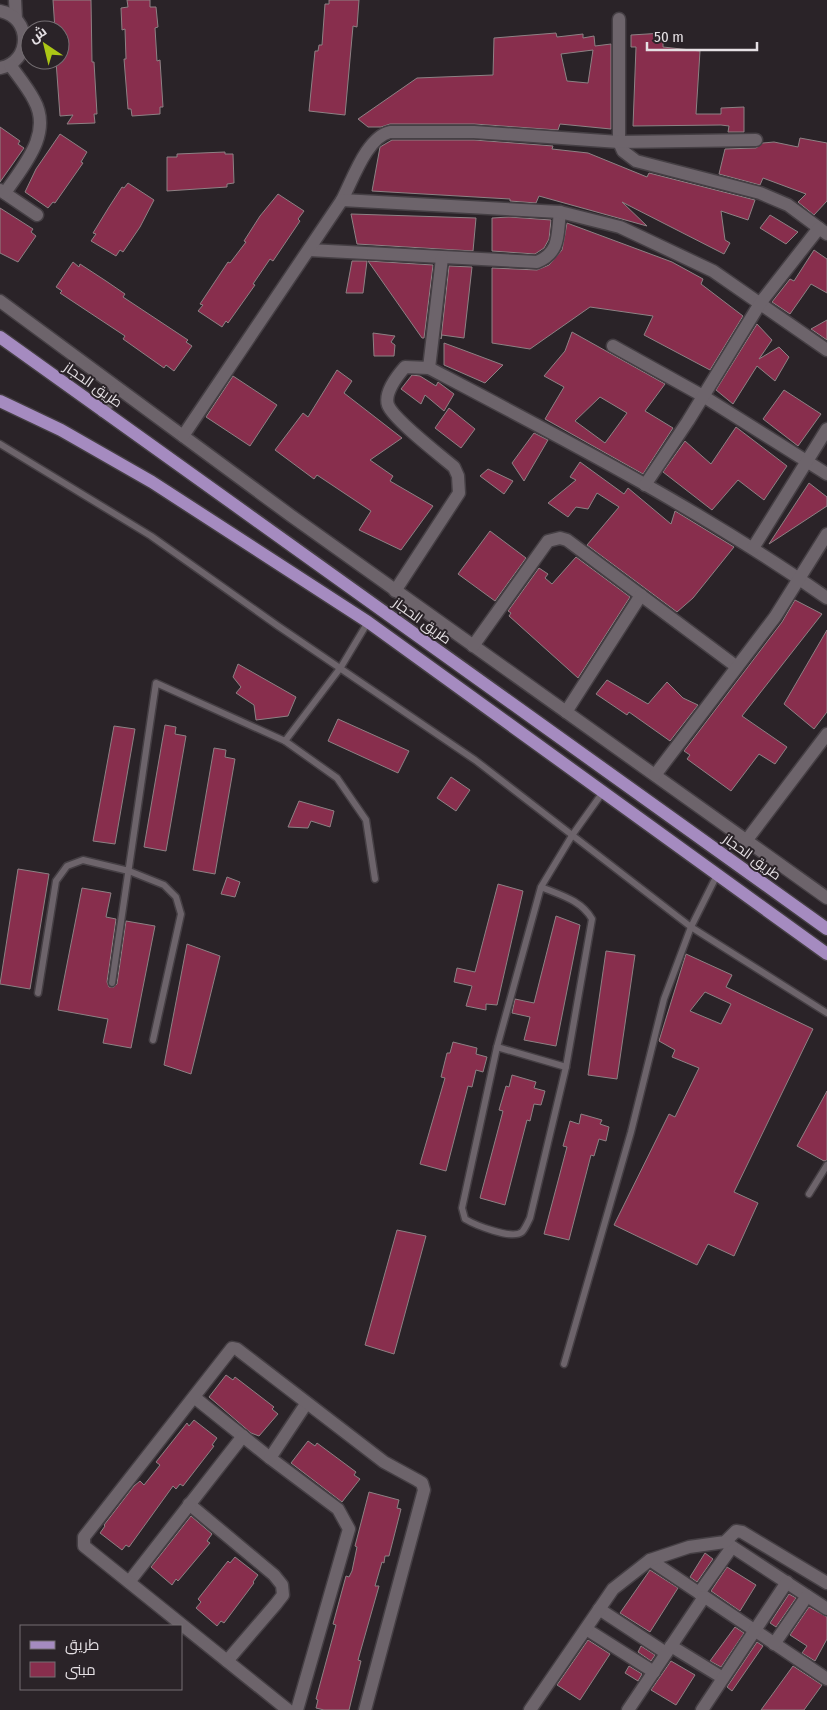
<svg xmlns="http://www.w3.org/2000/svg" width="827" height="1710" viewBox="0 0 827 1710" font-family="'Fira Sans Condensed',Cairo,sans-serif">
  <rect width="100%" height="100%" fill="#2a2328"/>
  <g fill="#882e4d" stroke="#8d8184" fill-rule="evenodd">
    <polygon points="53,0 91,0 92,62 94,62 97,114 94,114 95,123 67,124 73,115 60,116 56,61 60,60 60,30 55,30"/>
    <polygon points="127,0 150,0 150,7 156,7 158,27 155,28 157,61 160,60 163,107 160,107 160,114 132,116 131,109 128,109 124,59 126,59 125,29 122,30 121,8 128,7"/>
    <polygon points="329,0 359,0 357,27 353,26 345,115 309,111 315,51 318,51 319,45 322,45 325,4 329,4"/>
    <path d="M 556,33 L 557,37 L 583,34 L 583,38 L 594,36 L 595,46 L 611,44 L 611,129 L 560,124 L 558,130 L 474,124 L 390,124 L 381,127 L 368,127 L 358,119 L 417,78 L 493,75 L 494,38 ZM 593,50 L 588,83 L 567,81 L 561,54 Z"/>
    <polygon points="663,33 663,47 700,51 696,114 721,114 721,108 744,107 744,132 728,132 729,126 721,125 633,126 636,47 631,47 631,35"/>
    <polygon points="0,127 20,141 18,144 24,148 0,182"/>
    <polygon points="60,134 87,152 81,162 83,163 55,203 53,202 48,208 25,192 36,169"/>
    <polygon points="800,138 827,143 827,201 814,215 798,202 806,194 763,178 760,185 719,174 725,149 756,148 763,143 774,142 798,147"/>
    <polygon points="392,140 474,140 553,146 552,149 588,153 647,177 649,173 755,200 748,220 721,211 725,240 730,243 724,254 622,202 647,226 539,196 536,203 510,201 510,199 372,191 380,147"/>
    <polygon points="225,152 225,154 233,154 234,183 227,184 227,187 167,191 167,157 177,157 177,154"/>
    <polygon points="128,183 154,200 140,227 123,252 120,250 116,256 91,241 96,234 93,233 109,207 122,187 124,188"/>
    <polygon points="278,194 304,211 298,219 300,221 273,261 270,259 253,284 255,285 228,323 226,321 222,327 198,311 203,305 200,304 228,262 230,263 246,242 244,241 260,216"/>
    <polygon points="0,208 33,229 31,232 36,236 18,262 0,253"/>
    <polygon points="351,214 476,218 473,251 357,244"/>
    <polygon points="770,215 798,232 786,244 760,228"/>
    <polygon points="509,217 551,220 549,239 544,248 535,254 492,251 492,218"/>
    <polygon points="567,223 672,262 703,279 701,284 743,316 710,370 644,335 653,316 590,307 530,349 492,343 492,268 537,270 549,265 562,250"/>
    <polygon points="814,250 827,259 827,293 811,284 790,314 772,302 790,279 794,281"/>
    <polygon points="352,261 367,261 363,293 346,293"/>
    <polygon points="368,261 433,265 424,338 422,338"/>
    <polygon points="73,262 79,267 80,264 106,281 125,294 123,297 188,340 186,342 192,346 174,371 166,365 164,368 123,339 125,336 60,293 62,291 56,287"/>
    <polygon points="449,266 472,267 464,338 442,335 441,339"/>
    <polygon points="827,320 827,340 811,329"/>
    <polygon points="757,324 772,340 759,359 779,347 789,357 775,381 757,366 733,404 716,390"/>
    <path d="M 572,332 L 665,384 L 645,411 L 673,428 L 643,474 L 545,419 L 564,387 L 544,376 L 565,351 ZM 600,397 L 627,413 L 605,443 L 575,421 Z"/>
    <polygon points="373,333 395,336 391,342 395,345 394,356 374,356"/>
    <polygon points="444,343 463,350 503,365 485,383 444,365"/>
    <polygon points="337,370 352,381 344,393 402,438 370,460 393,476 390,481 433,506 401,550 359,530 371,511 317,475 314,479 275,450 303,413 308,417"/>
    <polygon points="412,375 420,376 436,386 438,382 454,394 444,411 425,395 421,404 401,389"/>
    <polygon points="233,376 277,405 250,446 206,417"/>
    <polygon points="784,390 821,414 798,446 763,419"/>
    <polygon points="449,408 475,429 461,448 435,428"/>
    <polygon points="736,427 787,466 764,500 738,480 712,510 663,472 685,441 711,464"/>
    <polygon points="534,433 548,440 524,481 512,463"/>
    <polygon points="580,462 624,494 628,488 671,524 675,511 734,547 693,598 677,612 587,545 619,507 597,493 588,509 576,507 568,517 548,503 576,480 570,477"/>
    <polygon points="488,469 513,481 504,494 480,476"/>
    <polygon points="809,483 827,497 827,506 769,544"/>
    <polygon points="490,531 526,558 495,601 458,574"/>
    <polygon points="576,557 630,597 578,678 509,616 511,613 508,611 539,568 548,574 545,578 552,584"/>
    <polygon points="795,600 822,614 742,716 787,747 775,764 759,754 731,791 687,759 690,755 684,751 782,622"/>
    <polygon points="827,630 827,712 814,729 784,704"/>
    <polygon points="238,664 296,697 288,716 256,720 254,705 236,693 241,687 233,677"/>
    <polygon points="607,680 648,704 667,682 683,698 698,705 670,741 629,712 627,715 596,694"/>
    <polygon points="338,719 409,751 398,773 328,741"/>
    <polygon points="165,725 176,727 175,734 186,736 166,851 144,847"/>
    <polygon points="114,726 135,729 115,844 93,841"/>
    <polygon points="214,748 226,750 225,757 235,759 215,874 193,870"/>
    <polygon points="451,777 470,790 456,811 437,798"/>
    <polygon points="299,801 334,811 330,827 311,821 308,828 288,827"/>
    <polygon points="18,869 49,874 30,989 0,984"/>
    <polygon points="227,877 240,882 235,897 221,894"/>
    <polygon points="498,884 523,891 497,1005 486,1004 486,1010 466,1006 472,986 454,982 457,968 475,972"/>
    <polygon points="82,888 111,893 106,917 116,919 107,982 109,987 114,987 117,984 126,921 155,926 131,1048 103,1043 108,1019 58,1010"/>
    <polygon points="556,916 580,925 556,1046 524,1040 530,1017 512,1013 515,999 534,1003"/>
    <polygon points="187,944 220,956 191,1074 164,1065"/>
    <polygon points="606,951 635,955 617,1079 588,1075"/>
    <path d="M 686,954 L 732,975 L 726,987 L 813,1029 L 734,1192 L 758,1203 L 734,1256 L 708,1244 L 697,1265 L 614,1225 L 669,1114 L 675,1117 L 699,1068 L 672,1057 L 675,1050 L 659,1041 ZM 705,992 L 731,1004 L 721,1024 L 690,1011 Z"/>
    <polygon points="453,1042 477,1048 476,1054 487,1057 483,1072 476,1070 472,1087 468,1086 446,1171 420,1164 445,1078 441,1077 447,1053 450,1053"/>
    <polygon points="512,1075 536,1082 534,1088 545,1091 541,1105 534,1104 530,1121 527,1120 505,1205 480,1198 503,1111 499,1110 506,1086 509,1087"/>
    <polygon points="827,1091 827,1160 824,1161 797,1146"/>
    <polygon points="581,1114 602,1120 600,1124 609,1127 606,1141 599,1139 594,1156 591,1155 569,1240 544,1234 567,1147 563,1146 570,1121 579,1124"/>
    <polygon points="397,1230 426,1236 394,1354 365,1345"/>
    <polygon points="226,1375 233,1380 235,1377 274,1407 272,1409 278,1414 259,1436 251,1433 209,1397"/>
    <polygon points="194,1420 217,1438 212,1445 214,1446 183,1486 180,1484 176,1489 173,1486 129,1547 126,1545 122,1550 100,1533 105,1526 104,1525 134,1486 140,1481 144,1485 160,1465 156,1462 187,1423 189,1426"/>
    <polygon points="308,1441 315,1446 317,1443 356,1472 354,1475 360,1479 342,1502 291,1463"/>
    <polygon points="369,1492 399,1500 397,1508 401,1509 389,1556 385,1556 384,1563 382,1562 375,1586 379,1586 358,1660 361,1661 349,1710 324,1710 316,1708 318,1700 316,1699 336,1625 333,1624 346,1576 349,1577 352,1571 357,1547 355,1546"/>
    <polygon points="191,1516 212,1534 207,1541 210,1543 178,1581 176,1579 172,1585 151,1567"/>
    <polygon points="705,1553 713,1559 697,1582 690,1577"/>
    <polygon points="235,1557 258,1575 253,1582 254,1583 224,1623 221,1621 217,1626 196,1608 201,1602 198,1599 228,1561 230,1563"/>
    <polygon points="727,1567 756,1585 740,1611 711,1591"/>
    <polygon points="650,1570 678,1588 650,1632 620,1613"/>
    <polygon points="789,1594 796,1598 776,1627 770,1623"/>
    <polygon points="809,1607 827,1617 827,1639 815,1661 802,1653 807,1646 790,1635"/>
    <polygon points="735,1627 744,1633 721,1667 710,1661"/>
    <polygon points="588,1640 610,1654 580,1700 557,1685"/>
    <polygon points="757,1642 763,1646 732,1691 727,1687"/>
    <polygon points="641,1646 655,1655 651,1661 638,1652"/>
    <polygon points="671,1661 695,1675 676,1705 651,1690"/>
    <polygon points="629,1666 642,1674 638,1681 625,1673"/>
    <polygon points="793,1666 822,1685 804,1710 761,1710"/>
  </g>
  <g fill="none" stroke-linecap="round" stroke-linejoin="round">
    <defs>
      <g id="service">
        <polyline points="0,444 151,536 278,626 475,760 691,927 827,1013"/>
        <polyline points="285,741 337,778 366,820 375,879"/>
        <path d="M 541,887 C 560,895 581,900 592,919 L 566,1067 L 530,1218 C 528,1222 525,1229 522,1232 C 512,1240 475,1225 465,1219 L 462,1208 L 497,1047 L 541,887 L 573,834 L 603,792"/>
        <polyline points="112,983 156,683 285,741 341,667 368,622"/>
        <polyline points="38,993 56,881 67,866 83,860 129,871 164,885 176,897 181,914 153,1040"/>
        <polyline points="497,1047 566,1067"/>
        <polyline points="809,1194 827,1165"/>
        <polyline points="564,1364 631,1132 664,999 691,927 717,875"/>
      </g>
      <g id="minor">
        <polyline points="15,0 16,19"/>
        <path d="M 0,11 C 32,17 32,62 0,68"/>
        <polyline points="619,19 619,142 623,151 636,161 760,193 788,205 827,234"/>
        <polyline points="0,190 37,215"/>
        <path d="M 5,193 C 23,166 53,134 34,100 C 28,88 18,76 10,65"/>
        <path d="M 342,200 C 353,179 367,137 390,132 L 474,132 L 619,142 L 756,140"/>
        <path d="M 309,250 L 537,262 C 561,252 557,234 560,212"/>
        <polyline points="0,301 290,515 827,898"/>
        <polyline points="613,346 703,396 827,474"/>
        <path d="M 429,368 C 564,439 701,510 827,598"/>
        <polyline points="103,411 117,388"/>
        <polyline points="183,436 342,200 560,212 620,227 713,271 827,350"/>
        <polyline points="645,485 688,421 761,302 819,228"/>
        <polyline points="753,548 827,429"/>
        <path d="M 395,591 L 459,493 L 458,476 L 454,467 C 441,456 393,419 388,405 C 384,393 397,376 405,367 L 429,368 L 442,258"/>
        <polyline points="473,646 548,541 560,538 567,540 737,667"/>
        <polyline points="566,712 641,595"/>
        <polyline points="655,775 775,617 827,534"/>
        <polyline points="746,841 827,734"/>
        <polyline points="194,1397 270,1458 338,1509 349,1529 297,1710"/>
        <polyline points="270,1458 306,1404"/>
        <polyline points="189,1504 274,1575 282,1585 283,1595 276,1604 227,1661"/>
        <polyline points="725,1542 827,1609"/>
        <polyline points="650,1560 827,1679"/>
        <polyline points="129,1582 243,1436"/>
        <polyline points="699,1593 732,1547"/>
        <polyline points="599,1609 666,1653"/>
        <polyline points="586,1629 654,1672"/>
        <polyline points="774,1644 807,1596"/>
        <polyline points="671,1646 723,1678"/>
        <polyline points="288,1710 84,1546 84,1537 232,1348 237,1349 384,1462 417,1480 422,1483 424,1490 365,1710"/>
        <polyline points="530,1710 613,1589 650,1560 689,1547 725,1542 736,1531 742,1532 827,1583"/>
        <polyline points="628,1710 704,1597"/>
        <polyline points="702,1710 787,1582"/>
      </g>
      <g id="primary">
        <polyline points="0,337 827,929"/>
        <polyline points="0,401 61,430 152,482 368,622 827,954"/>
      </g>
    </defs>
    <use href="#service" stroke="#453f44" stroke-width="9"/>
    <use href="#minor" stroke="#453f44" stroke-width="15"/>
    <use href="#primary" stroke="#453f44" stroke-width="15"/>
    <use href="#service" stroke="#6d646b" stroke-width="6"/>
    <use href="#minor" stroke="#6d646b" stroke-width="12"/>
    <use href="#primary" stroke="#a58bc0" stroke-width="12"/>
  </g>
  <g text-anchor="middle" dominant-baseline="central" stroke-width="4" stroke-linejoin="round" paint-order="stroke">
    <g font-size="14" fill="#e5e0e4" stroke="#2a2328">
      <text transform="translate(93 385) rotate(35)">طريق الحجاز</text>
      <text transform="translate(422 621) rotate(36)">طريق الحجاز</text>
      <text transform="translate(752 857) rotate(36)">طريق الحجاز</text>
    </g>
  </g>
  <rect x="20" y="1625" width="162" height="65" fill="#2a2328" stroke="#756f73"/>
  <rect x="30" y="1641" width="25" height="8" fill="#a58bc0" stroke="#756f73"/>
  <text x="65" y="1650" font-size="15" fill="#e5e0e4">طريق</text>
  <rect x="30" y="1662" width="25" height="15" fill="#882e4d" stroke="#756f73"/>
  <text x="65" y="1675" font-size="15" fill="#e5e0e4">مبنى</text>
  <g transform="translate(45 45) rotate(325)"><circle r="24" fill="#2a2328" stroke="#756f73"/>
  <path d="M0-4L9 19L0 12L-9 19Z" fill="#abc616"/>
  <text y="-8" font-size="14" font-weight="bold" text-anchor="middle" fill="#e5e0e4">ش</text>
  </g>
  <path d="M647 42v8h110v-8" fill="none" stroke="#e5e0e4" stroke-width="2.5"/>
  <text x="654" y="42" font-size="15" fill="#e5e0e4" stroke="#2a2328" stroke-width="4" paint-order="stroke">50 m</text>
</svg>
